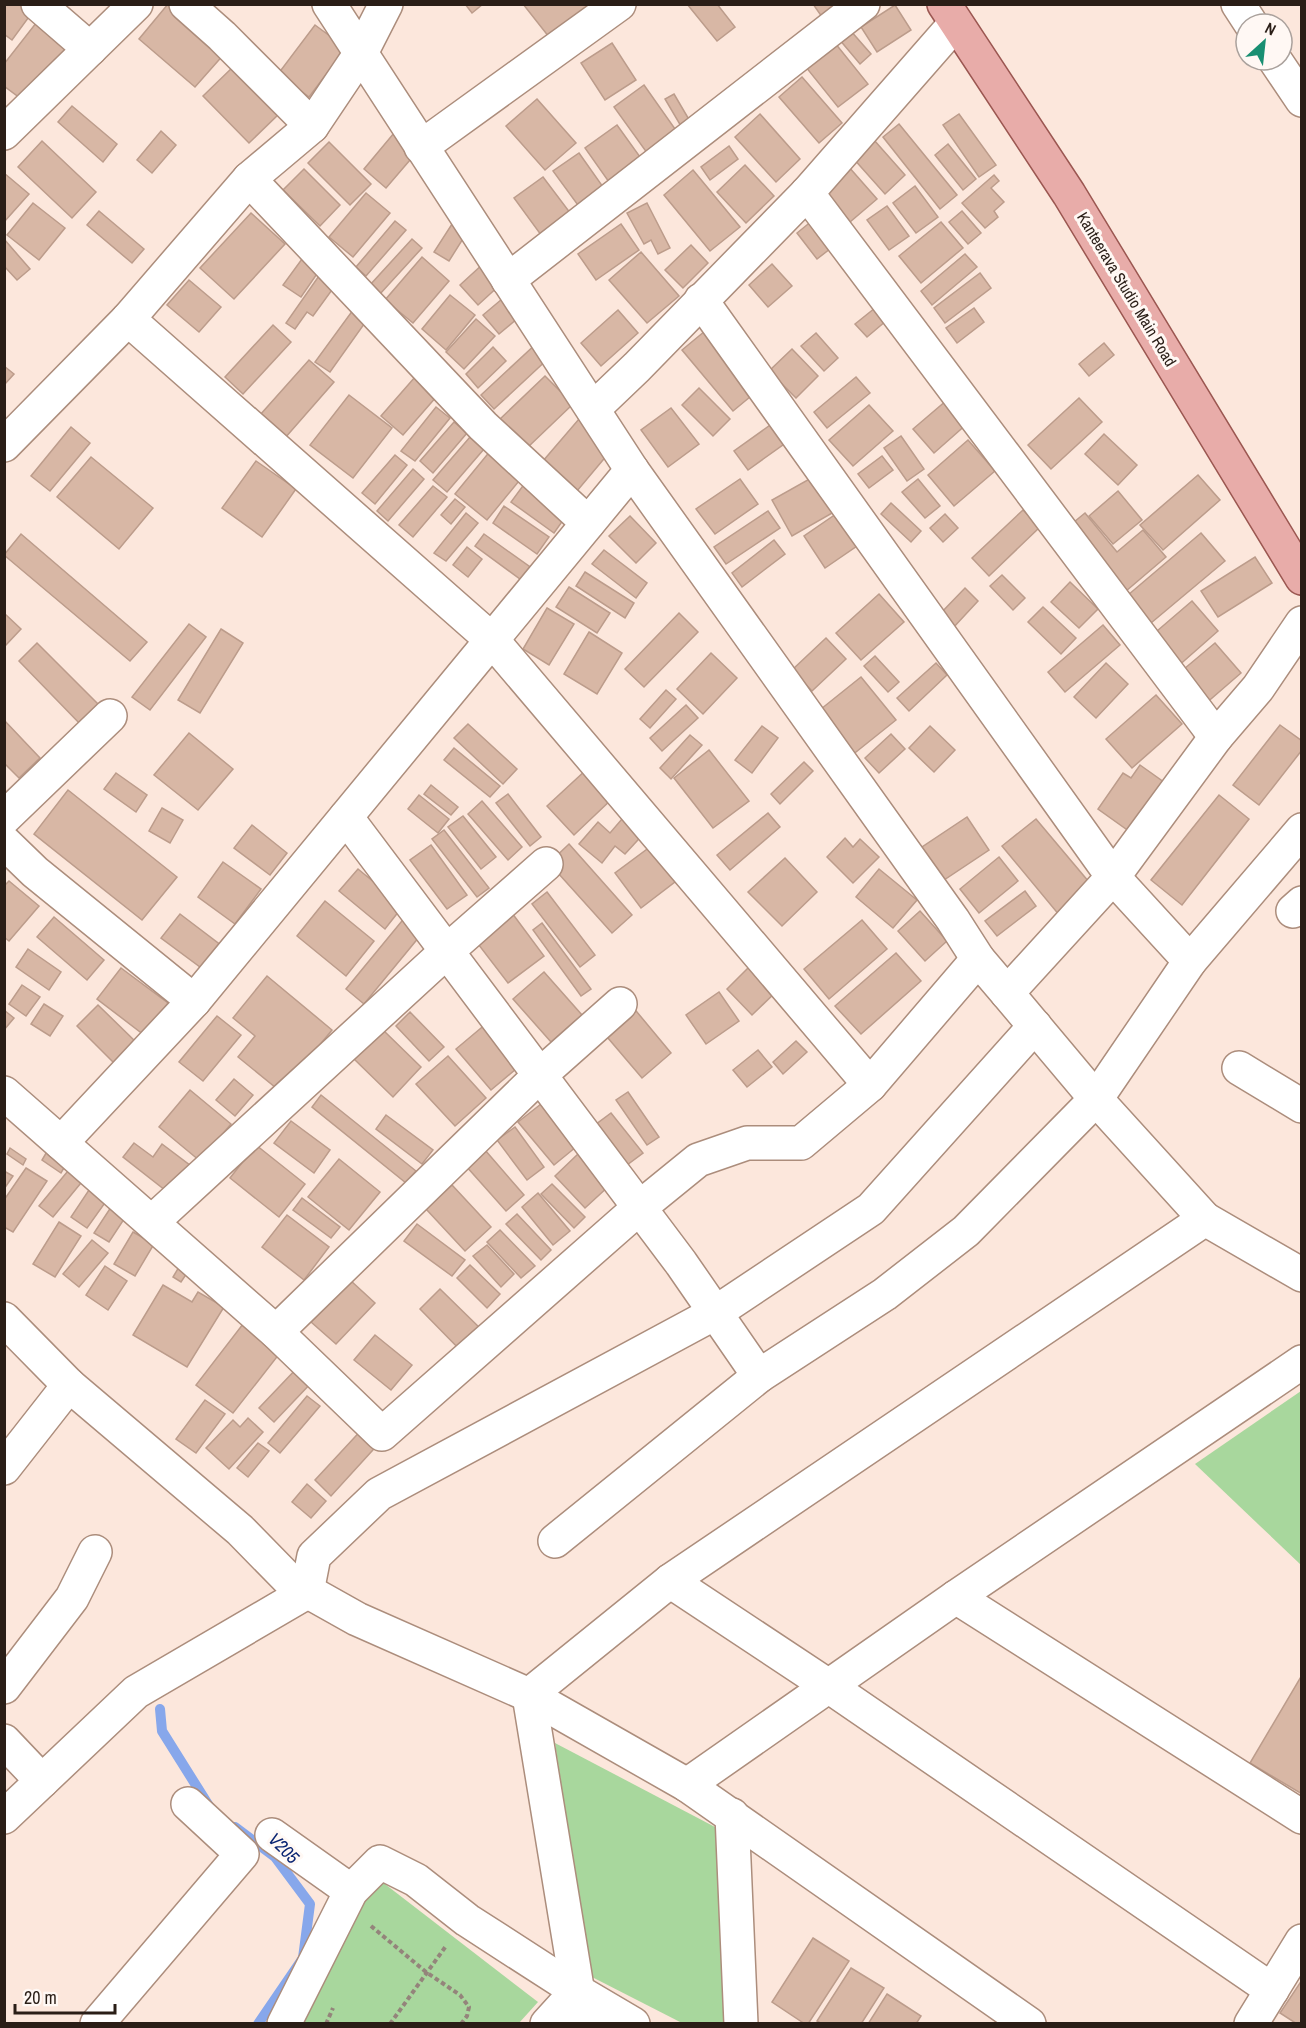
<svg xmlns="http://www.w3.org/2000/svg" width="1306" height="2028" viewBox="0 0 1306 2028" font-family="'Archivo Narrow',sans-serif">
  <rect width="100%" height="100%" fill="#fce7dc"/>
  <g fill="#a8d79d">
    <polygon points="1301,1391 1301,1565 1195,1464"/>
    <polygon points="555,1743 715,1827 727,2023 682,2023 590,1976"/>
    <polygon points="381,1881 538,2002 519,2023 296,2024 360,1898"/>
  </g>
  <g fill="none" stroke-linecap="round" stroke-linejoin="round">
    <g stroke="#87a7eb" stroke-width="10">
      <polyline points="160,1709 162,1731 209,1806"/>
      <polyline points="235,1827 275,1857 310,1904 303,1958 258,2024"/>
    </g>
  </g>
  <g fill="#d8b7a5" stroke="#bc9c8b" stroke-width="1.5">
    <polygon points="4,4 26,4 34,10 12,40 4,34"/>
    <polygon points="168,4 225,53 195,87 139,39"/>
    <polygon points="465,4 483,4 472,13"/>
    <polygon points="523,4 590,4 549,37"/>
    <polygon points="687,4 717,4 735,27 717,41"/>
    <polygon points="813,4 839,4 822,17"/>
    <polygon points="895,5 911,30 877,52 861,27"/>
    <polygon points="40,18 74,45 28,104 4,86 4,64"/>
    <polygon points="315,25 346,48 309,97 278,74"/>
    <polygon points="850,30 871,54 860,64 839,39"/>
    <polygon points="612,43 636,80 605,100 581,63"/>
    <polygon points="835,43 868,84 838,107 805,66"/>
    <polygon points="235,65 281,112 249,143 203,96"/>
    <polygon points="802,77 842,123 819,143 779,97"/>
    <polygon points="644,85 680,136 650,157 614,107"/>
    <polygon points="674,94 694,128 685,133 665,99"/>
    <polygon points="537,99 576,143 545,170 506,126"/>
    <polygon points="72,106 117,144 103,162 58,122"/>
    <polygon points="760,114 800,159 776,182 735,137"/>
    <polygon points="959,114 996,165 979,177 943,125"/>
    <polygon points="899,124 957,195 940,209 883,137"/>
    <polygon points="617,125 648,168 616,192 585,148"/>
    <polygon points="161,131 176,145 152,173 137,160"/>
    <polygon points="394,133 416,153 386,188 364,169"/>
    <polygon points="874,140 905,175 885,194 853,158"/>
    <polygon points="42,141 96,192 72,218 18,167"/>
    <polygon points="329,142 371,184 350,205 308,163"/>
    <polygon points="948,144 976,179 963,190 935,155"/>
    <polygon points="729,146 738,159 710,180 701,167"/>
    <polygon points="579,153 608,194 583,212 553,171"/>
    <polygon points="745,165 774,196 746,223 717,192"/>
    <polygon points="848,166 877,199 850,222 821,189"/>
    <polygon points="304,169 340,205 320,226 283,190"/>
    <polygon points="693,170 740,227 710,251 664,195"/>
    <polygon points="4,173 29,194 4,222"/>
    <polygon points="994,175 999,181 991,188 1004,202 994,211 998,217 985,228 962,203"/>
    <polygon points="543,177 574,218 544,239 514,198"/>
    <polygon points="915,186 938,217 916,233 893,203"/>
    <polygon points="366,193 390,213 353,257 329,237"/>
    <polygon points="33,203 65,228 39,260 7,235"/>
    <polygon points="647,203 670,248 658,254 651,240 644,244 627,213"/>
    <polygon points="887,206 909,236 889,250 867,220"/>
    <polygon points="99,211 144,249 132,263 87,225"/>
    <polygon points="962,211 981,233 968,244 949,222"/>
    <polygon points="251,213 285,244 234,299 200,268"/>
    <polygon points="818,216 839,242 817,259 797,233"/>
    <polygon points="395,221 406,230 366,276 356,267"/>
    <polygon points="941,222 963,248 921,283 899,256"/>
    <polygon points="452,224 466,234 449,261 434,252"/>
    <polygon points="621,224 639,250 596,280 578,254"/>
    <polygon points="4,239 30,269 17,280 4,266"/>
    <polygon points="412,239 422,248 380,294 370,285"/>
    <polygon points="691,245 708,263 683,288 665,270"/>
    <polygon points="641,252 679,296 647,323 609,280"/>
    <polygon points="965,254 977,267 932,305 921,291"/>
    <polygon points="422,257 449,281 413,323 385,300"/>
    <polygon points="302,259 319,271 301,297 283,285"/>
    <polygon points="484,263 502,283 478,305 460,285"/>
    <polygon points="772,264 792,286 768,307 749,285"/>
    <polygon points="321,273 337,283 313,316 307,312 295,329 286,323"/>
    <polygon points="980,273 991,288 945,323 934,308"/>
    <polygon points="189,280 221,307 199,332 167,305"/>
    <polygon points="508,294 524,313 499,334 483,315"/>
    <polygon points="450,295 475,315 446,350 422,329"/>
    <polygon points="875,308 886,321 867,337 855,324"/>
    <polygon points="974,308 984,322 957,343 946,328"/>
    <polygon points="353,310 367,320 330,372 315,362"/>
    <polygon points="618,310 638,333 601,366 581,343"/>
    <polygon points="476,319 495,336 464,369 446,352"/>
    <polygon points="273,325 291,342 243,394 225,377"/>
    <polygon points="705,331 756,392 733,411 682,350"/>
    <polygon points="816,333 838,358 824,371 801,346"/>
    <polygon points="538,342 551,356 494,409 481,395"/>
    <polygon points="1104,343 1114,355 1089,376 1079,364"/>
    <polygon points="493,347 506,361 478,388 466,374"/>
    <polygon points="792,349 818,376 796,398 769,371"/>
    <polygon points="309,360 334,382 285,438 260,415"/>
    <polygon points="4,366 14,374 4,385"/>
    <polygon points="545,376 573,404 527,448 499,420"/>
    <polygon points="415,377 437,396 403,435 381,416"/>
    <polygon points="856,377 870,393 827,428 814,412"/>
    <polygon points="699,388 730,419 713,436 682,405"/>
    <polygon points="349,395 392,428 353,478 310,445"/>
    <polygon points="1079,398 1102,422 1051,469 1028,445"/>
    <polygon points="947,400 968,423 934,453 913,429"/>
    <polygon points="869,405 893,431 853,466 829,440"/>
    <polygon points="436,407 450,418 415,461 401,451"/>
    <polygon points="671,408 699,444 668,467 641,430"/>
    <polygon points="579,419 613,448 577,491 543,461"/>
    <polygon points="454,422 467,433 433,473 420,461"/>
    <polygon points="773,423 787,442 748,470 734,451"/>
    <polygon points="71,427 90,443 50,491 31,476"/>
    <polygon points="1104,434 1137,465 1118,485 1085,454"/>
    <polygon points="901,436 924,469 907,481 884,448"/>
    <polygon points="470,437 484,449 447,492 433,480"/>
    <polygon points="968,440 995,471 954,506 928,475"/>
    <polygon points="491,450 523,476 487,520 455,494"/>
    <polygon points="395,455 407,465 375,504 362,493"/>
    <polygon points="882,456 893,470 869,488 858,474"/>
    <polygon points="91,457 153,508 119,549 57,497"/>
    <polygon points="256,461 296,489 262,537 222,508"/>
    <polygon points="413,469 424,479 388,521 377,511"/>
    <polygon points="1198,475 1220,500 1163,550 1140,525"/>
    <polygon points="813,477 834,512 792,536 772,500"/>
    <polygon points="528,479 571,509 554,533 511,502"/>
    <polygon points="740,479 758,504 715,534 696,509"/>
    <polygon points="918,479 940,506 925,518 902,492"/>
    <polygon points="433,486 447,497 413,537 399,525"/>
    <polygon points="1118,491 1142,520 1113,544 1089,516"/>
    <polygon points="455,499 465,507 451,524 441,515"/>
    <polygon points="891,503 921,531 911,542 881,514"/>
    <polygon points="504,506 549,537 537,554 493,523"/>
    <polygon points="1023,510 1040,527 989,576 972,558"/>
    <polygon points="768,511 780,528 726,564 714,547"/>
    <polygon points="466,513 478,523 446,561 434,553"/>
    <polygon points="1085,513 1117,552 1143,530 1166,557 1119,597 1063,531"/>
    <polygon points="836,514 857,546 825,568 804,536"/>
    <polygon points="945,514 958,528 943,542 930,528"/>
    <polygon points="630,516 656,543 636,563 609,536"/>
    <polygon points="1201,533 1225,561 1151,623 1128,595"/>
    <polygon points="21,534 147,642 130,661 4,555"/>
    <polygon points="484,534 533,569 524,582 475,546"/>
    <polygon points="774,540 785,554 742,587 732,573"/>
    <polygon points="467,547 482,559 468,577 453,565"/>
    <polygon points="604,550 647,583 636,598 592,564"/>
    <polygon points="1255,557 1272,583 1218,617 1201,591"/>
    <polygon points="585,572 634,603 625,618 576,586"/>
    <polygon points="1002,575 1025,598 1013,610 990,586"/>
    <polygon points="1070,582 1098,609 1079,628 1051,602"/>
    <polygon points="569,587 610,613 597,633 556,607"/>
    <polygon points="965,588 978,601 953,628 939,615"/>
    <polygon points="879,594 904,622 861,660 836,633"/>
    <polygon points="1192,601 1218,631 1176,668 1150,637"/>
    <polygon points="1043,607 1076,638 1061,654 1028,622"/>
    <polygon points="547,608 574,624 549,665 523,649"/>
    <polygon points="4,613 21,629 4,647"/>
    <polygon points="679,613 698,632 644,687 625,669"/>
    <polygon points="189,624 206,637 150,710 132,697"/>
    <polygon points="1103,625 1120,645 1065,692 1048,672"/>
    <polygon points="221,629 243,643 200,713 178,700"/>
    <polygon points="589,632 622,653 597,694 564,674"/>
    <polygon points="826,638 846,659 812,691 792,670"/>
    <polygon points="37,643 101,707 82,726 19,661"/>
    <polygon points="1215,643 1241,673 1204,705 1178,674"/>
    <polygon points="711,653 737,678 703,714 677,689"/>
    <polygon points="875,656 899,682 888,692 864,666"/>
    <polygon points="936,663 947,675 909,711 897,698"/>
    <polygon points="1106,663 1128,684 1096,718 1074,697"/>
    <polygon points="861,677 896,720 851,756 816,713"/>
    <polygon points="666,690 676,699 650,728 640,719"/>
    <polygon points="1156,695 1182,724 1132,768 1106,739"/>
    <polygon points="686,705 698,718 662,751 650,738"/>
    <polygon points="4,720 40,758 19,778 4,763"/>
    <polygon points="468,724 517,769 503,784 454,738"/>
    <polygon points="1280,725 1302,741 1302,750 1259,805 1233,785"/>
    <polygon points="762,726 778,738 752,773 735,760"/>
    <polygon points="930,726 955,750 934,772 909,748"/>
    <polygon points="189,733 233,769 198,810 154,775"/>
    <polygon points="891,734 905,749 879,773 865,758"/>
    <polygon points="690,735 702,745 671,779 660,768"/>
    <polygon points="454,748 500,786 490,797 444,760"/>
    <polygon points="709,750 749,801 713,828 674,778"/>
    <polygon points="804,762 813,771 780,804 771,794"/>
    <polygon points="1140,765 1175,790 1140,839 1098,809 1123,773 1131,778"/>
    <polygon points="587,769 614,797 574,835 547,806"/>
    <polygon points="116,773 147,795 136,812 104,789"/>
    <polygon points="431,785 458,807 451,815 424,794"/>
    <polygon points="68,790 177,877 142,920 34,834"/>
    <polygon points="508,794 541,837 530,846 496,803"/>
    <polygon points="419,795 449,819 438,833 408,809"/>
    <polygon points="1219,795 1249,819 1182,905 1151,880"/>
    <polygon points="482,801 522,847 508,860 468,814"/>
    <polygon points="162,808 183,820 170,843 149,831"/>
    <polygon points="628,812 648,829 625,854 615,846 602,863 579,844 598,822 610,833"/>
    <polygon points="768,813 780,827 730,870 717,855"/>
    <polygon points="463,816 496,857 481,869 448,827"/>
    <polygon points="967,817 989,850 938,884 916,851"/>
    <polygon points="1036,819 1094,888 1060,916 1002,846"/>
    <polygon points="252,825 287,853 270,875 234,848"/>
    <polygon points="444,830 489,888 477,897 432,839"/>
    <polygon points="845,838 853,847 860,839 879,857 853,883 827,857"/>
    <polygon points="658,841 684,875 641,908 615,873"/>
    <polygon points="569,844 632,915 612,933 549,863"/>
    <polygon points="431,845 467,895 447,909 410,860"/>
    <polygon points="999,857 1018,881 979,913 960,889"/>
    <polygon points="785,858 817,892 782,926 748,892"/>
    <polygon points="223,862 261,889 235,924 198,897"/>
    <polygon points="358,869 403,906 385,929 339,891"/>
    <polygon points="879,869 917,900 893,928 856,897"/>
    <polygon points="9,881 39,906 9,941 4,937 4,886"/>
    <polygon points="1025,891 1036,906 997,936 985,921"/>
    <polygon points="547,892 595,955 580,967 532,904"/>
    <polygon points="325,901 374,941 346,976 297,936"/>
    <polygon points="920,911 947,941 925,961 898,931"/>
    <polygon points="512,913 544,956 508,983 475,940"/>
    <polygon points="180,914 222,946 204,970 161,938"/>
    <polygon points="406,916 424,931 364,1004 346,989"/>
    <polygon points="54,917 104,960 87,980 37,937"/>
    <polygon points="862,920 887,949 829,999 804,969"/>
    <polygon points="542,923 591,989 581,996 533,930"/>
    <polygon points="28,949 61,972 49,990 16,967"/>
    <polygon points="896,953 921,981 861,1034 835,1006"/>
    <polygon points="755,961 781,987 752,1015 727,989"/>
    <polygon points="121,968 168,1003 144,1035 97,999"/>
    <polygon points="544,972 582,1015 551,1042 513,999"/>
    <polygon points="267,976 332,1030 281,1092 238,1057 255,1036 233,1018"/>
    <polygon points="22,985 40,997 26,1016 9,1004"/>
    <polygon points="719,992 739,1021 706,1044 686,1015"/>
    <polygon points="44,1004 63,1016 50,1036 31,1024"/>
    <polygon points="98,1005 138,1044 117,1066 77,1026"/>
    <polygon points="632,1006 671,1053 642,1078 602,1031"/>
    <polygon points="4,1010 14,1018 4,1030"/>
    <polygon points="410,1012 444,1047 429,1061 396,1026"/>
    <polygon points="217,1016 241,1035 203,1081 179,1062"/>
    <polygon points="487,1023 522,1064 491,1090 456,1049"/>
    <polygon points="382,1029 421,1067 393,1097 353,1058"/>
    <polygon points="796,1041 807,1052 783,1074 773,1062"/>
    <polygon points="758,1050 772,1067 747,1087 733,1070"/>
    <polygon points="448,1056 486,1098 455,1126 416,1084"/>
    <polygon points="234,1079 253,1095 235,1116 216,1100"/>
    <polygon points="190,1090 231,1124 200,1161 159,1127"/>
    <polygon points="628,1092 659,1137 647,1145 616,1100"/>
    <polygon points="321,1095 416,1171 406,1183 312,1107"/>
    <polygon points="541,1104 576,1147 554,1165 518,1122"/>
    <polygon points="611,1113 643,1153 627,1165 595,1125"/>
    <polygon points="386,1115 433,1150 422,1164 376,1129"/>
    <polygon points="291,1121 330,1150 314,1173 274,1143"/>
    <polygon points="515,1127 544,1167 527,1180 497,1140"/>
    <polygon points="134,1143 153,1157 162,1144 191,1166 170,1194 123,1157"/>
    <polygon points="256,1145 305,1184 279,1217 230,1178"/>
    <polygon points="10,1148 26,1159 23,1165 7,1154"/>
    <polygon points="49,1148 68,1161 61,1173 42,1160"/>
    <polygon points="485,1150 524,1195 506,1211 466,1166"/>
    <polygon points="579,1153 610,1185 585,1208 555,1176"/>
    <polygon points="339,1159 380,1192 349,1230 308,1197"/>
    <polygon points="72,1166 85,1178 53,1217 39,1206"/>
    <polygon points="26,1168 47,1181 13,1232 4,1227 4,1200"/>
    <polygon points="4,1171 13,1176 4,1189"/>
    <polygon points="95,1181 112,1193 87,1228 71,1217"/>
    <polygon points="552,1184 585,1217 574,1228 541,1194"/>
    <polygon points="452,1185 491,1227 465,1251 426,1209"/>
    <polygon points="538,1193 570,1231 553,1245 522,1207"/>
    <polygon points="117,1198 132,1207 109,1242 94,1233"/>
    <polygon points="302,1198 340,1227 331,1238 293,1210"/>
    <polygon points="517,1214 551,1250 541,1260 506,1224"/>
    <polygon points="287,1215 329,1247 304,1280 262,1247"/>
    <polygon points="59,1222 81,1236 55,1277 33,1264"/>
    <polygon points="417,1224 465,1260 452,1276 404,1241"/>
    <polygon points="500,1230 535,1266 521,1278 487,1242"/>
    <polygon points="133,1232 154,1244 135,1276 114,1264"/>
    <polygon points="92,1240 108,1253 79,1287 63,1274"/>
    <polygon points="487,1245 514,1274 501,1287 473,1256"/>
    <polygon points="182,1262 191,1267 181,1282 173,1277"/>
    <polygon points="470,1265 500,1294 487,1308 457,1278"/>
    <polygon points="105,1266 127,1281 108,1310 86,1295"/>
    <polygon points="350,1280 375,1303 336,1344 311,1322"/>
    <polygon points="163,1285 192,1302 198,1292 224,1307 187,1367 133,1335"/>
    <polygon points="440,1289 485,1333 464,1354 420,1309"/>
    <polygon points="243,1324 280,1353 233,1413 196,1385"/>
    <polygon points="375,1335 412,1365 391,1390 354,1360"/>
    <polygon points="298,1367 313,1381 274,1422 259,1408"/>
    <polygon points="307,1396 320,1406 280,1453 268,1443"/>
    <polygon points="205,1400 225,1414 196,1453 176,1439"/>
    <polygon points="248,1418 263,1432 229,1469 206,1448 233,1420 240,1427"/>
    <polygon points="366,1425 382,1440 331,1496 315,1480"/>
    <polygon points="258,1443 269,1451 248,1477 237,1468"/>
    <polygon points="307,1484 326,1501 311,1518 292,1502"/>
    <polygon points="1302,1675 1302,1794 1250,1763"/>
    <polygon points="813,1938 849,1961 808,2024 805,2024 772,2002"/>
    <polygon points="851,1968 884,1988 861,2024 822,2024 817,2021"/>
    <polygon points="1302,1980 1302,2024 1297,2024 1280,2013"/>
    <polygon points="887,1994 921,2016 916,2024 868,2024"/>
  </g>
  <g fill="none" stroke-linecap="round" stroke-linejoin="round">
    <defs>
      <g id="minor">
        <polyline points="38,4 90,49"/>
        <polyline points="186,4 222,36 312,126"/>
        <polyline points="329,4 632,470 953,920 978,959 1007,993 1096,1099 1205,1219"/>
        <polyline points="1238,4 1251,24"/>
        <polyline points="1275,60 1302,100"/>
        <polyline points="4,133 136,4"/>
        <polyline points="421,147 619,4"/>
        <polyline points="249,179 483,426 588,523"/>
        <polyline points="807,193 1216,737"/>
        <polyline points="508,280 863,4"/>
        <polyline points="701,300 1113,877 1190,961"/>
        <polyline points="128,319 492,640 870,1085"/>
        <polyline points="593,409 637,367 807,193 955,24"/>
        <polyline points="4,445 128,319 249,179 312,126 361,53 386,4"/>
        <polyline points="346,817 681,1263 759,1376"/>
        <polyline points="4,818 110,716"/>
        <polyline points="4,842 35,872 194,1001"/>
        <polyline points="1293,911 1302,903"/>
        <polyline points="1007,993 1113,877 1216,737 1258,688 1302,623"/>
        <polyline points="1239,1068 1302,1106"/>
        <polyline points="4,1093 276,1332 382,1434 639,1208 698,1160 747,1143 801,1143 870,1085 978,959"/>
        <polyline points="61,1143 194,1001 632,470"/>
        <polyline points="152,1222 447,951 546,864"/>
        <polyline points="4,1319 69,1385 240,1530 291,1582 357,1619 529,1695 687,1785 1029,2024"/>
        <polyline points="276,1332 540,1075 620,1004"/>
        <polyline points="4,1468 69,1385"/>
        <polyline points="555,1541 759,1376 885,1294 966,1231 1096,1099 1190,961 1302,830"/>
        <polyline points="670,1581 830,1687 1272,1990"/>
        <polyline points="956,1597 1302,1817"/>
        <polyline points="4,1687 72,1598 95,1552"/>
        <polyline points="4,1741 42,1781"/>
        <polyline points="687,1785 956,1597 1302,1362"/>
        <polyline points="732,1815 741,2024"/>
        <polyline points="4,1817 136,1692 307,1592 314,1556 379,1494 715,1313 871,1209 1035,1026"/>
        <polyline points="272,1835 351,1891"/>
        <polyline points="97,2024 242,1854 188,1804"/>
        <polyline points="284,2024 351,1891 380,1862 416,1880 467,1920 577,1991 633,2024"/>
        <polyline points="547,2024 577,1991"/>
        <polyline points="583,2024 529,1695 670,1581 1205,1219 1302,1275"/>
        <polyline points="1251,2024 1302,1941"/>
      </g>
      <polyline id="major" points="944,4 1069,194 1302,578"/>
    </defs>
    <use href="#minor" stroke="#ac8d7c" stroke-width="36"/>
    <use href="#major" stroke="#9b5751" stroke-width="36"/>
    <g stroke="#94847b" stroke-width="4" stroke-dasharray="4.5 3" stroke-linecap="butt">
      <polyline points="371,1926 426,1972 460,1995 469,2007 467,2016 461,2024"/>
      <polyline points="326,2024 333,2008"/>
      <polyline points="390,2024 446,1946"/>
    </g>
    <use href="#minor" stroke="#fff" stroke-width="33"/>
    <use href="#major" stroke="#e8aca9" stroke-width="33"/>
  </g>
  <g text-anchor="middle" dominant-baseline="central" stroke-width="6" stroke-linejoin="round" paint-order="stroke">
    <g font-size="16" fill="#2a1e17" stroke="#fff8f4">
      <text transform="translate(1127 289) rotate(59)">Kanteerava Studio Main Road</text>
    </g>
    <g font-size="18" font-style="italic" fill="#0a2471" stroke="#fff8f4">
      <text transform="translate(284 1848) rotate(45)">V205</text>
    </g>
  </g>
  <rect width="1306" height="2028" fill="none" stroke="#2a1e17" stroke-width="12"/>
  <g transform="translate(1264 42) rotate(27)"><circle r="28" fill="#fff8f4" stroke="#aaa19c" stroke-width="1.5"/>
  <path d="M0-4.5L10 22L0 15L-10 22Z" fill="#198f72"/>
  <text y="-9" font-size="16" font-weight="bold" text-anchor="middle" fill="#2a1e17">N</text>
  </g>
  <path d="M15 2004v9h100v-9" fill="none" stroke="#2a1e17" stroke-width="3"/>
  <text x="24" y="2004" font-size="18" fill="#2a1e17" stroke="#fff8f4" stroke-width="4.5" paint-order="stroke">20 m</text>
</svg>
